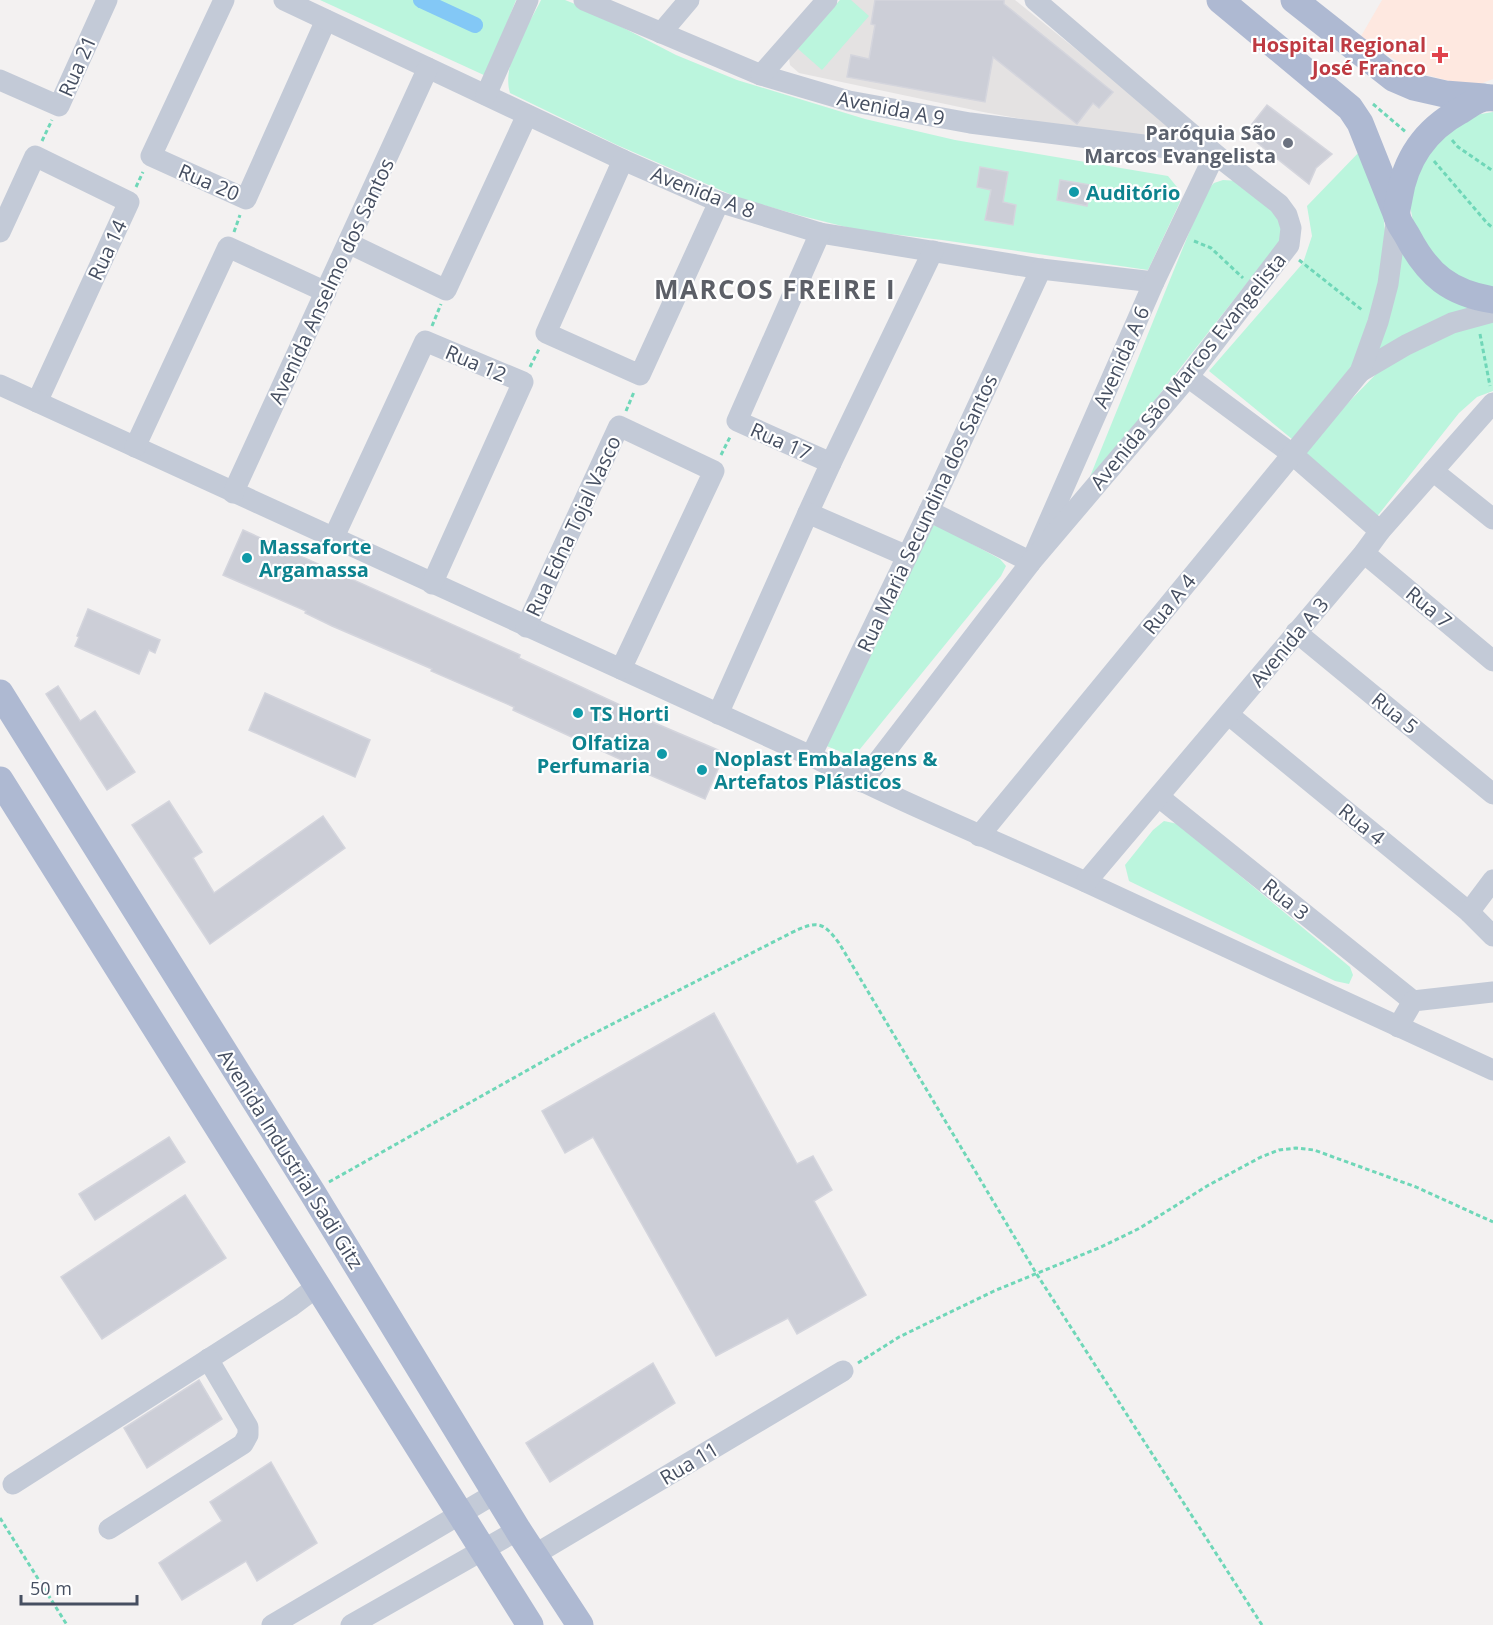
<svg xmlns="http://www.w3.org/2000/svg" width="1493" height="1625" viewBox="0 0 1493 1625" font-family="'Open Sans',sans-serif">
  <rect width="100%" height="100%" fill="#f3f1f1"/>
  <polygon fill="#e4e2e2" points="840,0 1015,0 1181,134 1182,139 1179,143 1074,128 983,112 799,73 790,65 789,58"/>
  <polygon fill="#fee8e0" points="1382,0 1493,0 1493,79 1480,84 1453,82 1415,72 1360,38"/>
  <g fill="#bbf5dd">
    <polygon points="320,0 516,0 486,76"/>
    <path d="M 541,0 L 565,0 L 585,8 L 676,55 L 737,80 L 865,119 L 955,140 L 1168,176 L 1177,187 L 1180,202 L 1148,270 L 942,240 L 858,230 L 802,216 L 741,199 L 617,145 L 510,93 C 501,63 528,27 541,0 Z"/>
    <polygon points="840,0 851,0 869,16 822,70 797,48"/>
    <polygon points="1493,112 1493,294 1456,283 1416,236 1410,206 1420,145 1475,115"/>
    <polygon points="1363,148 1381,197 1387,247 1381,296 1357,360 1292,439 1209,371 1303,263 1312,236 1307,206"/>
    <polygon points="1223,180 1239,181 1281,219 1285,231 1277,245 1085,489 1206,191 1214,183"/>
    <polygon points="1400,242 1483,307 1370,360"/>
    <polygon points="1493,317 1493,391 1477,397 1459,413 1375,519 1300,452 1383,367 1414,347"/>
    <polygon points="937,525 1000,559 1006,566 1001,576 856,754 851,756 824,745 931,526"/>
    <polygon points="1164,821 1178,824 1350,967 1353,975 1349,984 1335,981 1129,881 1125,865 1153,830"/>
  </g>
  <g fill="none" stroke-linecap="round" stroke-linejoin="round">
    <polyline stroke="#83c8f6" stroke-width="16" points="421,0 475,25"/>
  </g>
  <g fill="#ccced7" stroke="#d4d5dd" stroke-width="1.5">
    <polygon points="875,0 1004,0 1004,4 1113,92 1099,108 1093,103 1077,124 993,57 985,102 847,77 851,55 869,59 875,25 871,24"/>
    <polygon points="1267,105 1332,154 1316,168 1309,184 1245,133"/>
    <polygon points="980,167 1008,172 1003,202 1016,205 1013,225 985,220 991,190 977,187"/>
    <polygon points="1060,180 1091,185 1087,206 1057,200"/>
    <polygon points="243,530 520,655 519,658 644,716 643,718 725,753 705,799 638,770 639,768 513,710 514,707 431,671 432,669 332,626 305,613 306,611 223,575"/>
    <polygon points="88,609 160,640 155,653 149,650 139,674 75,646 79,637 77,636"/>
    <polygon points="58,686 80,721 95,711 135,772 107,790 46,694"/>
    <polygon points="265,693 370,740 355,777 249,730"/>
    <polygon points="169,801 202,852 193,858 214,893 323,816 345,848 210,944 132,825"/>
    <polygon points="714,1013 797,1164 813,1156 832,1190 814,1201 866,1295 797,1334 788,1318 716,1356 593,1137 565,1153 542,1111"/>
    <polygon points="169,1137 185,1162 95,1220 79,1194"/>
    <polygon points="185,1195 226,1258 102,1339 61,1277"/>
    <polygon points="653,1363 675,1403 550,1482 526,1443"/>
    <polygon points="199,1380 222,1419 147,1468 124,1428"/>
    <polygon points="271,1462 317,1543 257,1581 246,1561 182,1600 159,1563 222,1521 210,1502"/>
  </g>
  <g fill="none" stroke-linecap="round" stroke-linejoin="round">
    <g stroke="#6fd7b8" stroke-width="3" stroke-dasharray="4.5 3" stroke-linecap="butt">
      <polyline points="1373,104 1407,133"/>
      <polyline points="1452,140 1458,147 1493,171"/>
      <polyline points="42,141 52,120"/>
      <polyline points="1434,161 1487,223 1493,228"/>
      <polyline points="136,187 143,172"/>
      <polyline points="234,232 240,215"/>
      <polyline points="1194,241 1211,248 1243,278"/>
      <polyline points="1299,260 1362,310"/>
      <polyline points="432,326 441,304"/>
      <polyline points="1480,334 1490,386"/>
      <polyline points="530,367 539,349"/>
      <polyline points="626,411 634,392"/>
      <polyline points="721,455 730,437"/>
      <path d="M 329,1182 L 581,1040 L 791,933 C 816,921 822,920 839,943 L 1036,1273 L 1262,1625"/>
      <polyline points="858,1363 899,1337 994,1291 1101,1247 1140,1228 1207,1186 1261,1157 1279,1150 1296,1148 1314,1150 1416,1187 1493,1222"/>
      <polyline points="0,1518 67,1625"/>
    </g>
    <g stroke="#c3cad7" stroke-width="21">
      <polyline points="224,0 151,156 246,199 326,20"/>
      <polyline points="284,0 623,160 719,202 820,233 1041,269 1154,282"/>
      <polyline points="584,0 761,75 849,101 970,123 1215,154 1154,282 1031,562 929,511"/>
      <polyline points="661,33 689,0"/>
      <polyline points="761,75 827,0"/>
      <polyline points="0,80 59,106 107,0"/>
      <polyline points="486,95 528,0"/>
      <polyline points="623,160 546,333 640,375 719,202"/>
      <polyline points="0,232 35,156 129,202 37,402"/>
      <polyline points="820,233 737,421 831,463 933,251"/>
      <polyline points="348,243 446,290 527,115"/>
      <polyline points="1360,372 1406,345 1452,323 1493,312"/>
      <polyline points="1188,377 1292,454 1380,531"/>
      <path d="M 0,385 L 811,756 C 902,803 996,841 1088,883 C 1223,945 1358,1009 1493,1070"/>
      <polyline points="135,447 228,247 326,292"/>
      <polyline points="1433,471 1493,519"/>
      <polyline points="233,493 428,68"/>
      <polyline points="808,513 831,463"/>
      <polyline points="333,539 425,341 523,382 432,584"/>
      <polyline points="1364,553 1493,661"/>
      <polyline points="526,627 619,426 714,471 621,669"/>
      <polyline points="1296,632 1493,794"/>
      <polyline points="718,714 808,513 907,556"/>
      <polyline points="1229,715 1469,912 1493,936"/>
      <polyline points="811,756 929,511 1041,269"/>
      <polyline points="862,782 1031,562 1188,377 1289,245 1291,228 1287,215 1279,204 1215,154 1035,0"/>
      <polyline points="1159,797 1413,1001"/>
      <polyline points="979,836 1360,372 1378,322 1388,284 1397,216"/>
      <polyline points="1086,882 1364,553 1380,531 1493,403"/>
      <polyline points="1469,912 1493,880"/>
      <polyline points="1398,1027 1413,1001 1493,992"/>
      <polyline points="13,1484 290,1307 318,1286"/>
      <polyline points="109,1529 243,1444 248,1435 248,1427 208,1359"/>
      <polyline points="534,1555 843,1371"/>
      <polyline points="272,1625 496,1493"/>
      <polyline points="351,1625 518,1530"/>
    </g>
    <g stroke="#aeb9d2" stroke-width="27">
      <polyline points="1220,0 1350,108 1360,123 1397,216"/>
      <polyline points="1294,0 1393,78 1414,87 1445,94 1484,97"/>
      <path d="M 1493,98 C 1480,96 1471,104 1460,111 C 1425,130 1405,160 1399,199 C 1398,204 1396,212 1397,217 C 1399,224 1405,231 1408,237 C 1428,275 1450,293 1493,300"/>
      <polyline points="0,693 312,1192 518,1530 580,1625"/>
      <polyline points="0,780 530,1625"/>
    </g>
  </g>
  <path fill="#e0444e" stroke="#fff" stroke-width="2" d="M1437 46h6v6h6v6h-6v6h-6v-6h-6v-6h6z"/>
  <circle fill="#6b7280" stroke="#fff" stroke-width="2" cx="1288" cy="143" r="6"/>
  <g fill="#0f9aa8" stroke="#fff" stroke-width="2">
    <circle cx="1074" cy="192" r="6"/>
    <circle cx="247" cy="558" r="6"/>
    <circle cx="578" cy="713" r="6"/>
    <circle cx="662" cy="754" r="6"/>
    <circle cx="702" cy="770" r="6"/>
  </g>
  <g text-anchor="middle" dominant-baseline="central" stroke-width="4.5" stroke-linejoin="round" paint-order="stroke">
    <g font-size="20" font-weight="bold" fill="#be3a42" stroke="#fff" text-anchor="end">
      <text x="1426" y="44">Hospital Regional<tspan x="1426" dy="23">José Franco</tspan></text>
    </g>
    <g font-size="20" fill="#464f61" stroke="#fff">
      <text transform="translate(77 66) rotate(-66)">Rua 21</text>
      <text transform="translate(891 108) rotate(11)">Avenida A 9</text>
      <text transform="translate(209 182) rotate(23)">Rua 20</text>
      <text transform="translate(703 192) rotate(21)">Avenida A 8</text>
      <text transform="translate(107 250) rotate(-65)">Rua 14</text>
      <text transform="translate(331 281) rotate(-65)">Avenida Anselmo dos Santos</text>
      <text transform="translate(1121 357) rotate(-66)">Avenida A 6</text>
      <text transform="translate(476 363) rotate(23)">Rua 12</text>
      <text transform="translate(1188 371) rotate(-51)">Avenida São Marcos Evangelista</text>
      <text transform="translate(781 441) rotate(24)">Rua 17</text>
      <text transform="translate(927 513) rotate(-65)">Rua Maria Secundina dos Santos</text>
      <text transform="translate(573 526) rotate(-65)">Rua Edna Tojal Vasco</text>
      <text transform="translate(1169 604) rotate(-51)">Rua A 4</text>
      <text transform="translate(1429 607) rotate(40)">Rua 7</text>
      <text transform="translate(1289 642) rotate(-50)">Avenida A 3</text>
      <text transform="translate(1395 713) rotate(39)">Rua 5</text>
      <text transform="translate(1362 824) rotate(39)">Rua 4</text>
      <text transform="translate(1286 899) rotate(39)">Rua 3</text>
      <text transform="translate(291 1159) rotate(58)">Avenida Industrial Sadi Gitz</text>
      <text transform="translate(689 1463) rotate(-31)">Rua 11</text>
    </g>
    <g font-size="20" font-weight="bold" fill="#5b616d" stroke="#fff" text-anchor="end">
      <text x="1276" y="132">Paróquia São<tspan x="1276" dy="23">Marcos Evangelista</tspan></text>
    </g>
    <g font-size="20" font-weight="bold" fill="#0d838f" stroke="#fff" text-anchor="start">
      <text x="1086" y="192">Auditório</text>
      <text x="259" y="546">Massaforte<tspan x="259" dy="23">Argamassa</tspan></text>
      <text x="590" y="713">TS Horti</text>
      <text x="650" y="742" text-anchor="end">Olfatiza<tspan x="650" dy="23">Perfumaria</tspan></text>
      <text x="714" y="758">Noplast Embalagens &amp;<tspan x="714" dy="23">Artefatos Plásticos</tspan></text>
    </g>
    <g font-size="26" font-weight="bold" letter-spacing="1.5" fill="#5c5f67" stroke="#fff">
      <text x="775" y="289">MARCOS FREIRE I</text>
    </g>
  </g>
  <path d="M21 1595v9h116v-9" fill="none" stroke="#464f61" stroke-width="3"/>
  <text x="30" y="1595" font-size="18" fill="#464f61" stroke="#ffffff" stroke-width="4.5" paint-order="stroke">50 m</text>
</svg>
